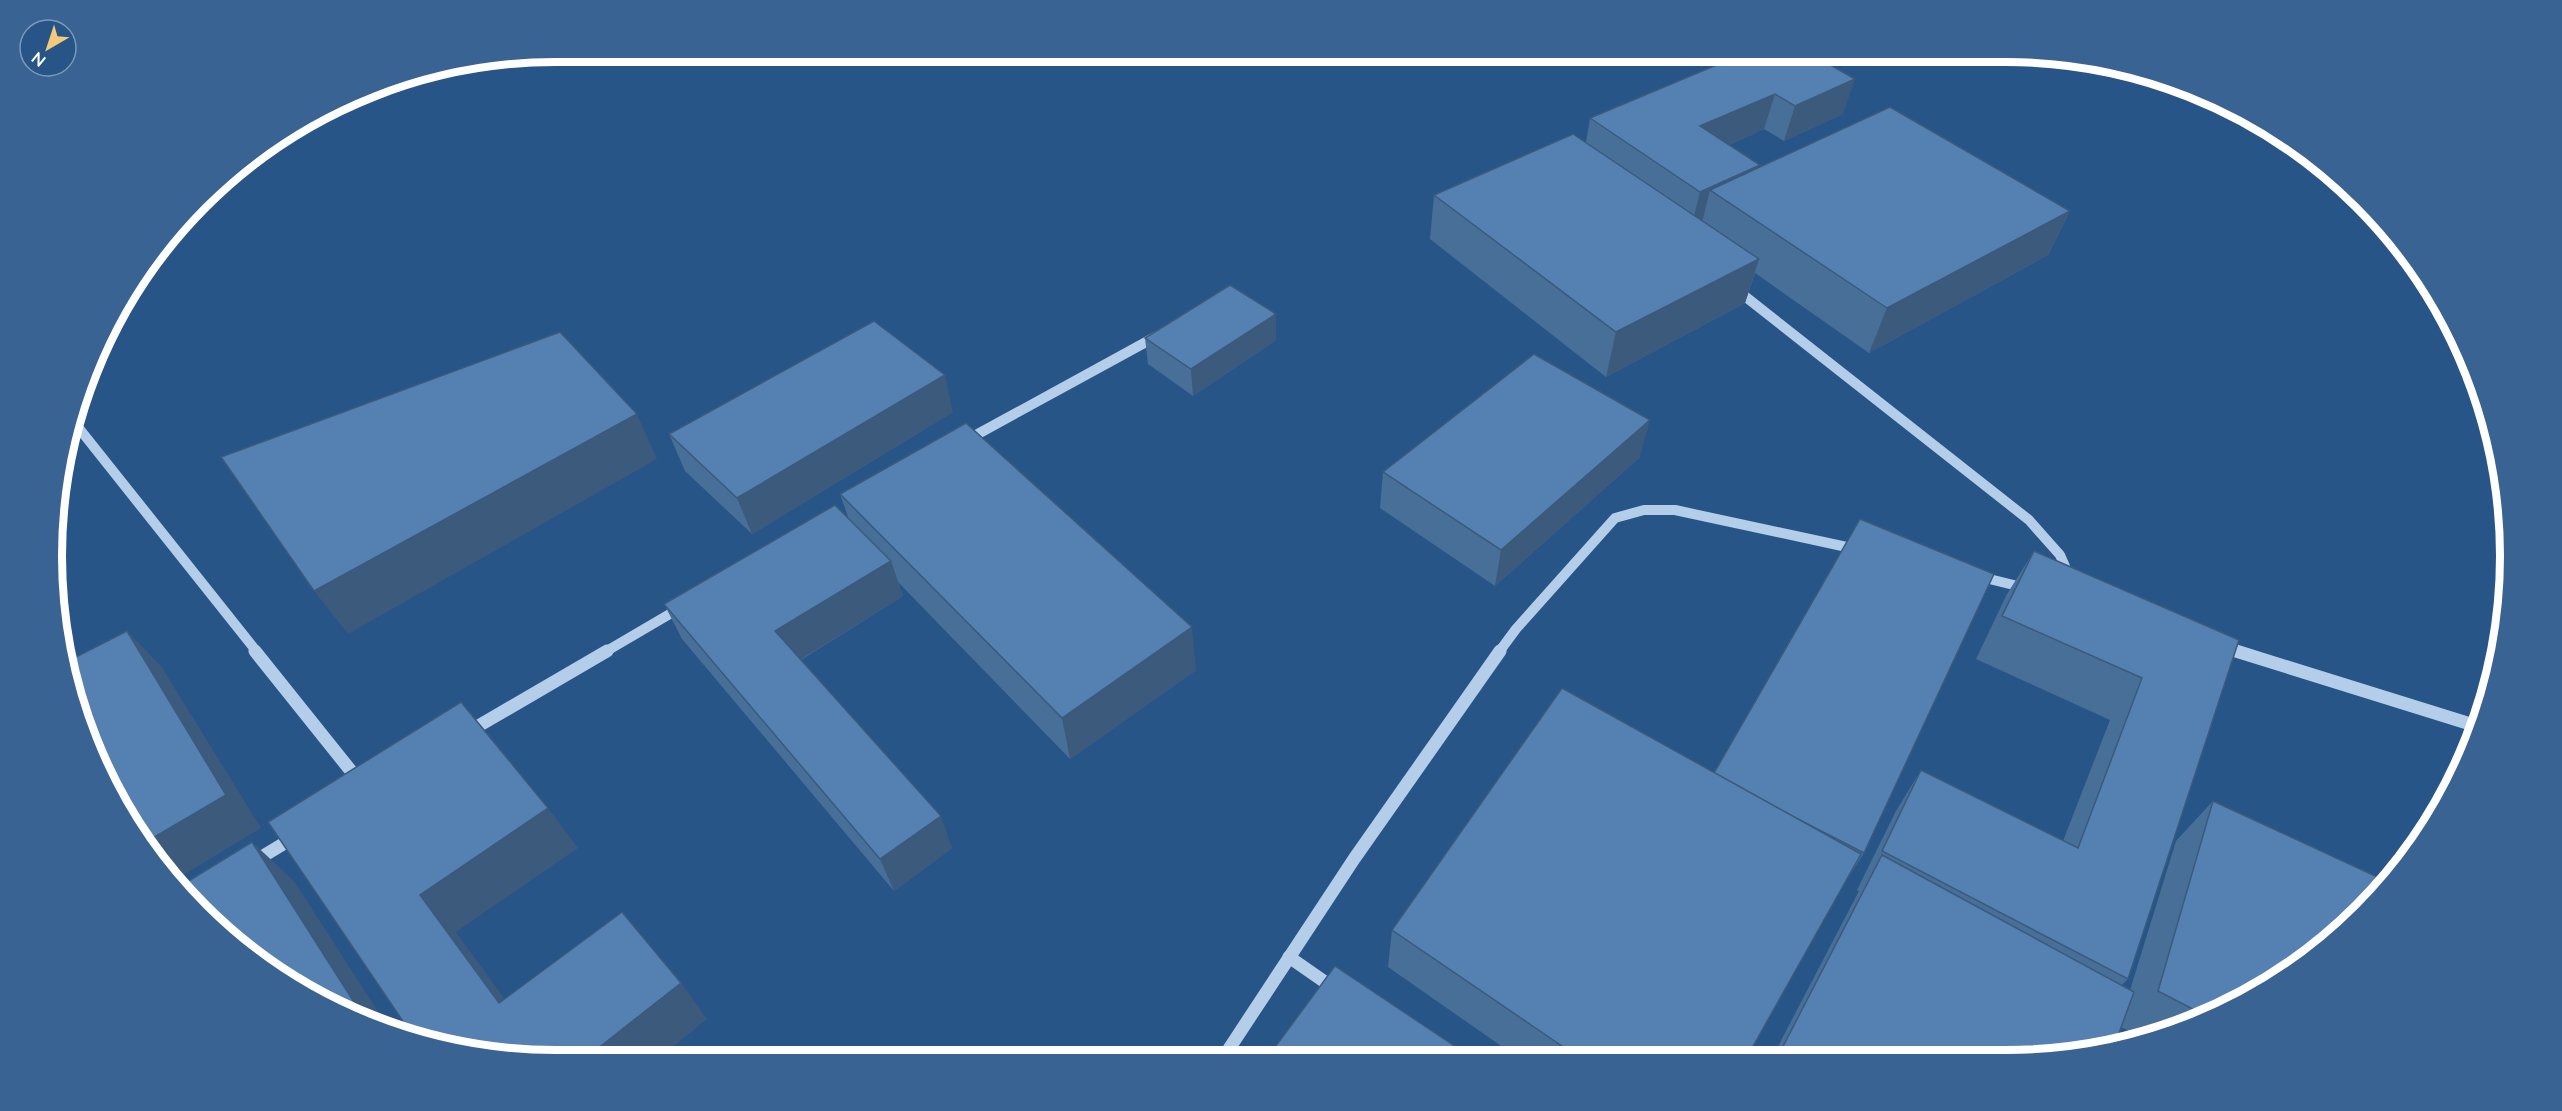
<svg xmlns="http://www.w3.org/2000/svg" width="2562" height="1111" viewBox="0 0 2562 1111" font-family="Lato,sans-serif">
  <rect width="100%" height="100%" fill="#285588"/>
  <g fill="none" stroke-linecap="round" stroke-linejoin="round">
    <g stroke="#b4cee9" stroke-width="10">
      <polyline points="1737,290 2029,520 2060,555 2070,578"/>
      <polyline points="74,422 257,652"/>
      <polyline points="965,441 1157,336"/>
      <polyline points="1977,576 2026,588"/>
      <polyline points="2222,646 2241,652"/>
      <polyline points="605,652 680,608"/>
      <polyline points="1499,652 1516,629 1615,518 1644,510 1675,510 1856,549"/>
    </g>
    <g stroke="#b4cee9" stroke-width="13">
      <polyline points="255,651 359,781"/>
      <polyline points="2236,651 2480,727"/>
      <polyline points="468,732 607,651"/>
      <polyline points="255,861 293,838"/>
      <polyline points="1289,957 1335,989"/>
      <polyline points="1223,1058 1354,859 1500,651"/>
    </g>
  </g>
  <g fill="#486f98">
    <polygon points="1750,51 1843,114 1784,141 1764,129 1729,145 1759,167 2070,211 2048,255 1869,353 1755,273 1745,303 1606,377 1430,239 1434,195 1586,143 1590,118"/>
    <polygon points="1145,338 1276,340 1193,396 1148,364"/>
    <polygon points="953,412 752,534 685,471 669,434"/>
    <polygon points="1640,457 1495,586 1380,508 1383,472"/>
    <polygon points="840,494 1196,670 1070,759 898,582 903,596 801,660 952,848 894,891 682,639 664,604 848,517"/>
    <polygon points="2034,551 2239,640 2128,979 2122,985 2130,990 2176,841 2213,801 2339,935 2200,1021 2140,1037 2121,1027 2073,1056 1773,1056 1859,891 1857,890 1896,811 1921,770 2063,841 2110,720 1976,659 2007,594"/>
    <polygon points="1714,773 1864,853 1844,884 1747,1057 1517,1057 1388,967 1392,930"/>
  </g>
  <g fill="#3b5a7c">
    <polygon points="1855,79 1843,114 1784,141 1795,106"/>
    <polygon points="1775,94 1764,129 1691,162 1700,126"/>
    <polygon points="1760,165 1749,201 1710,190 1702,223 1691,228 1700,192"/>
    <polygon points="2070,211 2048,255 1869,353 1887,308"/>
    <polygon points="1759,259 1745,303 1606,377 1616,332"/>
    <polygon points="1276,314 1276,340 1193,396 1191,369"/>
    <polygon points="945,375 953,412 752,534 737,498"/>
    <polygon points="637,414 657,459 348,634 314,591"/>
    <polygon points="1650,420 1640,457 1495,586 1501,550"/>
    <polygon points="891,561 903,596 790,666 775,631"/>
    <polygon points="1192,627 1196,670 1070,759 1062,718"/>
    <polygon points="127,631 161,666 261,828 177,879 146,842"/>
    <polygon points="548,808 578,848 456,932 533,1038 499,1003 420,895"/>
    <polygon points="941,816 952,848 894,891 880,859"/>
    <polygon points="252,842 294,881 392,1033 366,1021"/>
    <polygon points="681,983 707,1019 657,1060 583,1060"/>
  </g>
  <g fill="#5481b1" stroke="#3b5a7c" stroke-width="1.5">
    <polygon points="1750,51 1806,51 1855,79 1795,106 1775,94 1700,126 1760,165 1700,192 1590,118"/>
    <polygon points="1890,107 2070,211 1887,308 1710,190"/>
    <polygon points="1573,134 1759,259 1616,332 1434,195"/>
    <polygon points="1230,285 1276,314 1191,369 1145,338"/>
    <polygon points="874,321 945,375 737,498 669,434"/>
    <polygon points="560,332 637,414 314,591 221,457"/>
    <polygon points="1534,354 1650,420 1501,550 1383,472"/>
    <polygon points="966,423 1192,627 1062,718 840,494"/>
    <polygon points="835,505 891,561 775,631 941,816 880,859 664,604"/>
    <polygon points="1860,519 1994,574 1864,853 1790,815 1714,773"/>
    <polygon points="2034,551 2239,640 2128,979 1882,851 1921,770 2078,848 2142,678 2002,616"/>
    <polygon points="127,631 226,795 146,842 119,808 64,663"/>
    <polygon points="1562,688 1861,854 1747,1057 1578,1057 1392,930"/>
    <polygon points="461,702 548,808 420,895 499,1003 622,912 681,983 583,1060 555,1060 413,1036 268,822"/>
    <polygon points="2213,801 2386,881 2339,935 2208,1017 2158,991"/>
    <polygon points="252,842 366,1021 304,993 223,935 182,885"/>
    <polygon points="1882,855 2134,992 2115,1044 2073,1056 1778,1056"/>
    <polygon points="1335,966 1471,1057 1267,1058"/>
  </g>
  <path d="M0 0H2562V1111H0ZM556 62H2006A494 494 0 0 1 2500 556V556A494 494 0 0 1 2006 1050H556A494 494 0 0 1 62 556V556A494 494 0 0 1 556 62Z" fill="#396392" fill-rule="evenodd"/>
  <path fill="none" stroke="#fff" stroke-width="8" d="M556 62H2006A494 494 0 0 1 2500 556V556A494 494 0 0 1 2006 1050H556A494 494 0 0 1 62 556V556A494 494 0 0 1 556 62Z"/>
  <g transform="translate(48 48) rotate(219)"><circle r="28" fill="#285588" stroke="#7e99b8" stroke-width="1.5"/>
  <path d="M0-4.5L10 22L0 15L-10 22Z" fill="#f1ca7a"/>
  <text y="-9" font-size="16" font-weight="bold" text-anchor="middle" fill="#ffffff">N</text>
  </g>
</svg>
